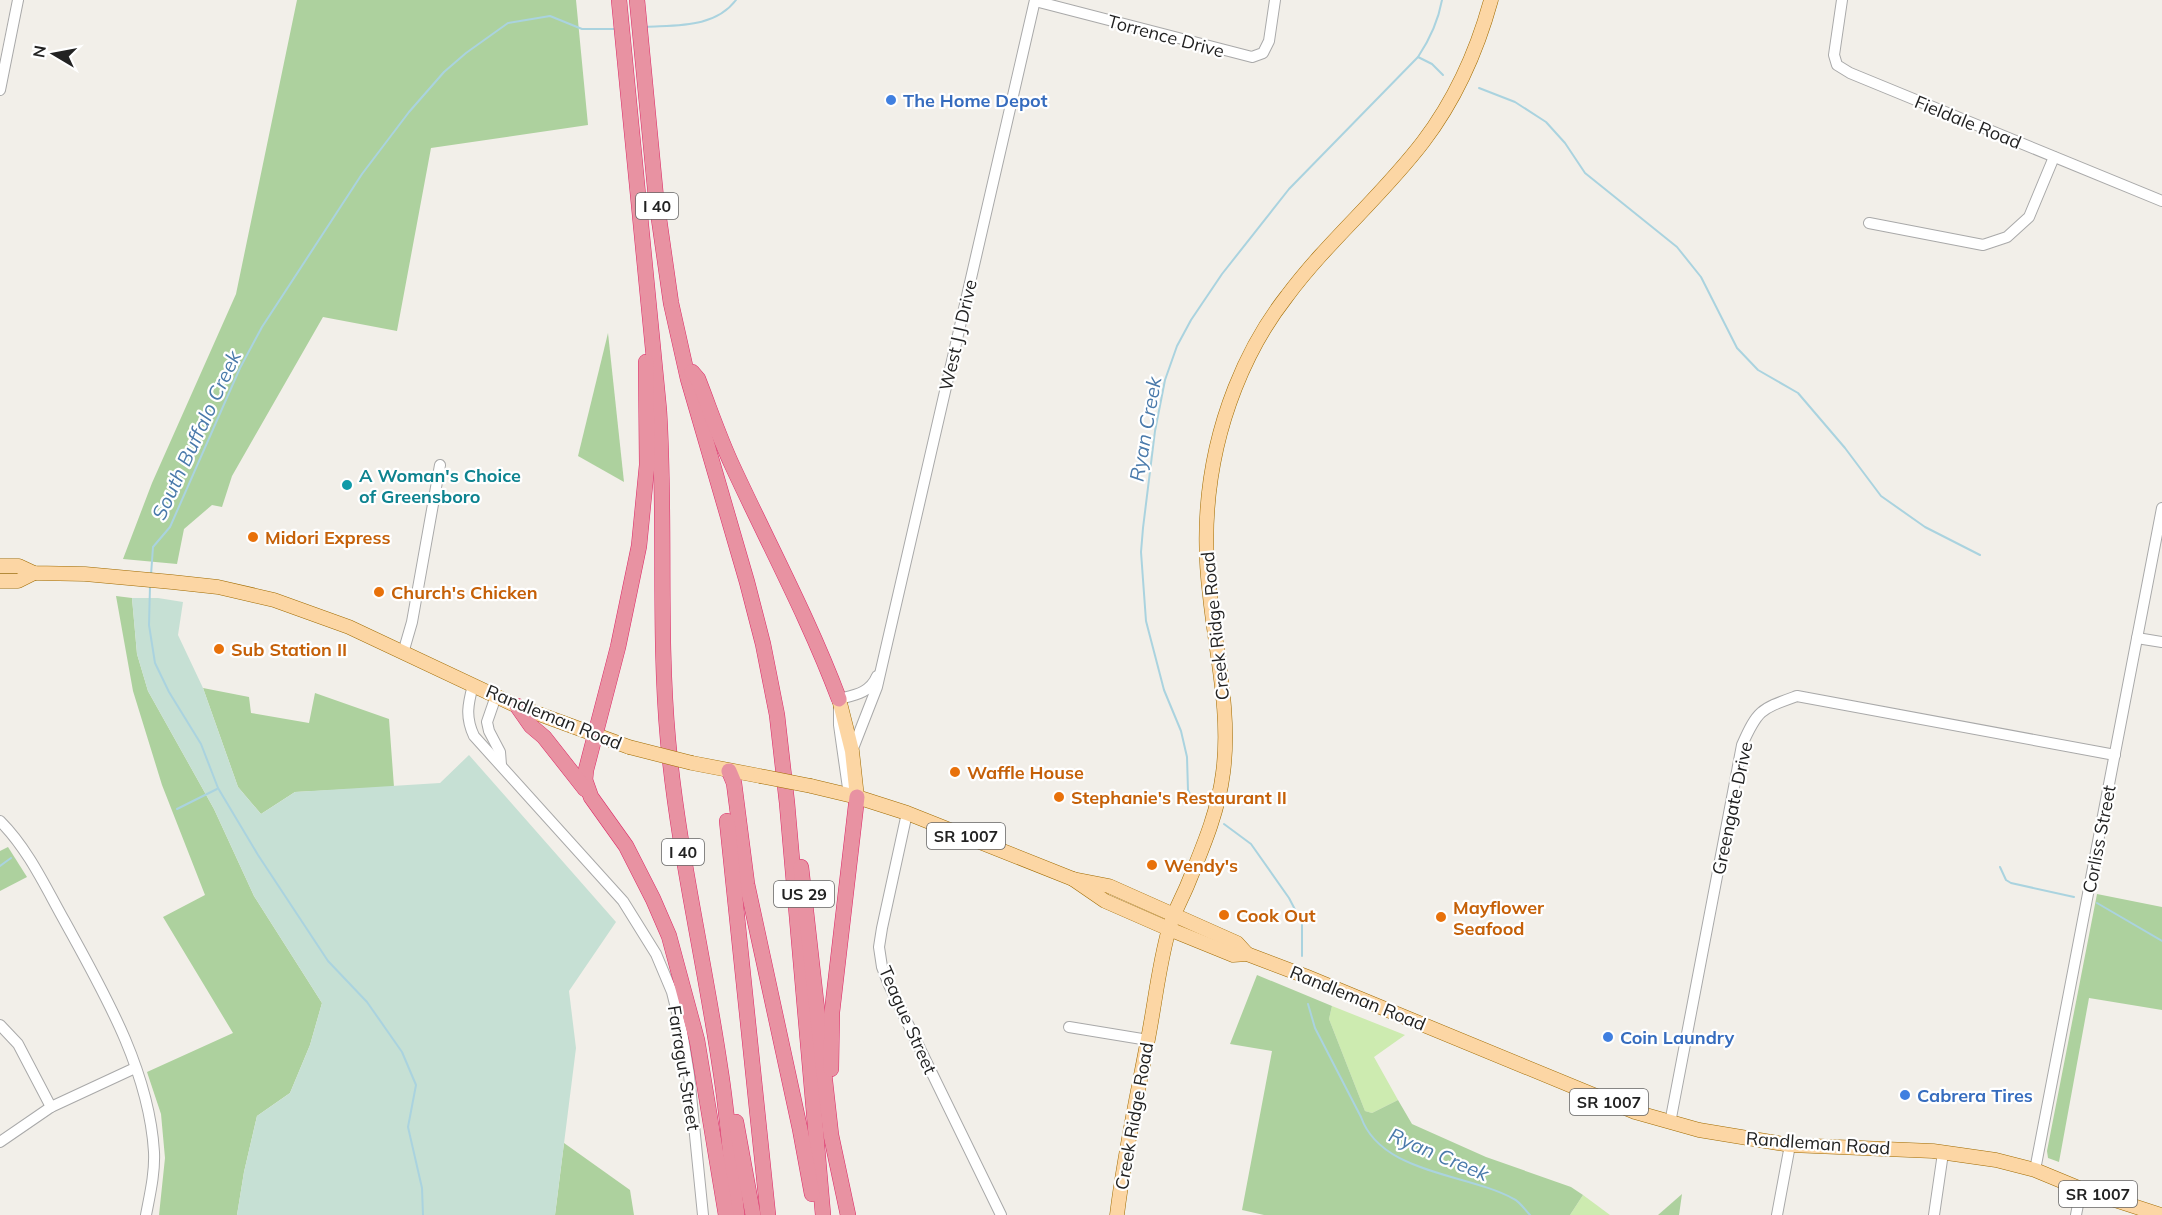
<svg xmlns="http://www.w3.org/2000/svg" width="2162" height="1215" viewBox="0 0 2162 1215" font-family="Mulish,sans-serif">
  <rect width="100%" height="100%" fill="#f2efe9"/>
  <g fill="#cdebb0">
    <polygon points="1332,1006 1405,1035 1374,1057 1398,1100 1372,1113 1365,1111 1329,1019"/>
    <polygon points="1583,1195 1610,1215 1570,1215"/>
  </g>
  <g fill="#add19e">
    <polygon points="297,0 576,0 588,125 431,148 397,331 323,317 232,476 222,507 212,505 184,529 177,564 123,559 152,483 236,294"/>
    <polygon points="608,333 624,482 578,456"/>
    <polygon points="116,596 132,598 137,654 148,691 214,809 254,896 322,1003 310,1045 290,1093 257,1116 244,1172 237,1215 159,1215 165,1158 161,1114 147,1072 233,1033 163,917 205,895 162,785 133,691"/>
    <polygon points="203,688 249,697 251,713 309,723 315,693 389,719 394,787 295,792 261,814 238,787"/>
    <polygon points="8,847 27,877 0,891 0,851"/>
    <polygon points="2097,894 2162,907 2162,1010 2089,998 2059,1162 2048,1158 2047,1151"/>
    <polygon points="1257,975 1332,1006 1329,1019 1365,1111 1372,1113 1398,1100 1412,1124 1486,1157 1571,1187 1583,1195 1570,1215 1264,1215 1242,1210 1272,1051 1230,1044"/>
    <polygon points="564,1143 630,1190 634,1215 555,1215"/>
    <polygon points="1682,1194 1679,1215 1658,1215"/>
  </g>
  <polygon fill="#c6e0d4" points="132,598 158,598 183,602 178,635 203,688 238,787 261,814 295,792 440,783 469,755 616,922 569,991 576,1048 555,1215 237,1215 244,1172 257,1116 290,1093 310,1045 322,1003 254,896 214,809 148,691 137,654"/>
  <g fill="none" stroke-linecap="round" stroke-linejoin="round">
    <g stroke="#aad3df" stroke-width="2">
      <path d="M 646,27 C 677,25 715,28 736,0"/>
      <polyline points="1418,57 1432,64 1443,75"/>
      <polyline points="1479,88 1515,102 1546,122 1565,143 1585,173 1677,247 1701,277 1737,348 1758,370 1798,393 1845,448 1881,496 1925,527 1980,555"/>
      <polyline points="151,575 153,547 170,527 240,368 262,327 362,174 409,112 444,72 466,53 508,23 550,16 582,29 616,29"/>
      <polyline points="150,586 149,625 155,663 169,692 201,744 218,788 258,855 328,961 367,1002 402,1052 416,1085 408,1127 422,1188 423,1215"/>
      <path d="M 1200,804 L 1191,796 L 1188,790 L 1187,757 L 1181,731 L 1164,690 L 1146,621 L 1141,552 L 1143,528 L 1155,431 L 1165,380 L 1177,346 L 1191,320 L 1222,274 L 1289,189 L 1418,57 C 1430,39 1438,22 1442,0"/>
      <polyline points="177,809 217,789"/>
      <polyline points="1224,824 1251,844 1289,898 1302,923 1302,956"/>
      <polyline points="0,866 11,858"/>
      <polyline points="2000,867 2006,880 2011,883 2074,897"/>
      <polyline points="2097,903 2162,941"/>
      <path d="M 1308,1004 L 1315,1028 L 1361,1117 C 1381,1174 1467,1173 1514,1199 C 1520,1202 1525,1210 1530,1215"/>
    </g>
    <defs>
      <g id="minor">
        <polyline points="1842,0 1834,55 1837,65 1850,73 2162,201"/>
        <polyline points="1035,1 1252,57 1263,53 1269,41 1275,0"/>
        <polyline points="0,90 18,0"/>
        <polyline points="1869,223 1983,245 2007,237 2029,217 2054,157"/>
        <polyline points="2137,638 2162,642"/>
        <polyline points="403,653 412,622 440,465"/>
        <path d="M 473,685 C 468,704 465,717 474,736 L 623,901 L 656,954 L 672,992 L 682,1032 L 689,1075 L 703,1215"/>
        <polyline points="496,696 487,722 489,731 500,752 501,765"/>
        <polyline points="852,751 877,687 1035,0"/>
        <path d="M 849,795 L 839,725 L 839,699 C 855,695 870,693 877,676"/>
        <polyline points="907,813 882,928 879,947 882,967 889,985 1001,1215"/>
        <path d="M 0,821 C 28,849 45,886 64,920 C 103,991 149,1069 154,1152 C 155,1173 150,1194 146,1215"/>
        <polyline points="0,1025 18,1044 51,1107"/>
        <polyline points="1069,1027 1148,1040"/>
        <path d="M 1670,1123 L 1742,745 C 1758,709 1761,709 1797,696 L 2115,755"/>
        <polyline points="0,1142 51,1107 135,1068"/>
        <polyline points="2035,1170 2162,508"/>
        <polyline points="1777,1215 1790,1145"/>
        <polyline points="1934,1215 1943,1153"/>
        <polyline points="2076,1215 2081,1189"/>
      </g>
      <g id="major">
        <polyline points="0,566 19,566 34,573 85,574 172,582 218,587 274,600 349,627 517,706 629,747"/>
        <polyline points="0,581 18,581 34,573"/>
        <polyline points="839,699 852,751 857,797"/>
        <polyline points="692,763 760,776"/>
        <polyline points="811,786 857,797 907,813 1073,879 1109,886 1237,943 1247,954"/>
        <polyline points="1073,879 1105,901 1169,929 1233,955 1247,954 1305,976 1635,1112 1699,1130 1790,1145 1933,1151 1996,1160 2035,1170 2081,1189 2161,1215"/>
        <path d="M 1117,1215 C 1124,1156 1137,1097 1148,1039 C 1155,1003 1159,964 1169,929 C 1173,914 1181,900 1187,886 C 1202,849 1218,813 1223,773 C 1231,714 1216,654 1210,596 C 1201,525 1209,454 1235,388 C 1248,355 1265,324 1287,296 C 1328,241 1381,197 1423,142 C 1455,100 1477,51 1491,0"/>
      </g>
      <g id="highway">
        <path d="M 619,0 L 659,410 C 666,520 658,630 668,740 C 678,850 704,958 720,1067 C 728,1116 731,1166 737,1215"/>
        <polyline points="637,0 656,198 671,303 688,379 747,582 763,644 777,715 787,803 823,1215"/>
        <polyline points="646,362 647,465 639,546 618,647 586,770 585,780 591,797 626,846 653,899 669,936 697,1040 726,1215"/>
        <path d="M 692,372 L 698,379 C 709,407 719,437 732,465 C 768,543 809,619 839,699"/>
        <polyline points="517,706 531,726 544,737 585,789"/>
        <polyline points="729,771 734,783 747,884 800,1129 812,1194"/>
        <polyline points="727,821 768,1215"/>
        <polyline points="801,867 831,1135 848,1215"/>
        <polyline points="831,1069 832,1012 857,797"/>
        <polyline points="736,1122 753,1215"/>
      </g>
    </defs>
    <use href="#minor" stroke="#a9a9a9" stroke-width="12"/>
    <use href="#major" stroke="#a06b00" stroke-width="15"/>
    <use href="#highway" stroke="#dc2a67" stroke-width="16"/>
    <use href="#minor" stroke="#fff" stroke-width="10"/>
    <use href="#major" stroke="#fcd6a4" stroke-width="14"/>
    <use href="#highway" stroke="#e892a2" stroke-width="15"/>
    <defs>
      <g id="major-bridge">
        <polyline points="629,747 692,763"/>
        <polyline points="760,776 811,786"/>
      </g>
    </defs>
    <use href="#major-bridge" stroke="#a06b00" stroke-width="15" stroke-linecap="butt"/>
    <use href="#major-bridge" stroke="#fcd6a4" stroke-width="14"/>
  </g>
  <g fill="#3f7fe0" stroke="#fff" stroke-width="2">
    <circle cx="891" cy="100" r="6"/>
    <circle cx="1608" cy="1037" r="6"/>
    <circle cx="1905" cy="1095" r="6"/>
  </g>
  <circle fill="#0f9aa8" stroke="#fff" stroke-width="2" cx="347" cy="485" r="6"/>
  <g fill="#e8710a" stroke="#fff" stroke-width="2">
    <circle cx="253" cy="537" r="6"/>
    <circle cx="379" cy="592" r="6"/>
    <circle cx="219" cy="649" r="6"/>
    <circle cx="955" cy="772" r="6"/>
    <circle cx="1059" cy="797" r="6"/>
    <circle cx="1152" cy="865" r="6"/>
    <circle cx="1224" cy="915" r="6"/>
    <circle cx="1441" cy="917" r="6"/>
  </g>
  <g text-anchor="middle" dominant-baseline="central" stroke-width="4.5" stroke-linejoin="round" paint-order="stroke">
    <g fill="#fff" stroke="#646464" stroke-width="1.5">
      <rect x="636" y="193" width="42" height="26" rx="4.5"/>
      <rect x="927" y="823" width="78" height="26" rx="4.5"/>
      <rect x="662" y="839" width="42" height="26" rx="4.5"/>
      <rect x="774" y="881" width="60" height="26" rx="4.5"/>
      <rect x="1570" y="1089" width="78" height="26" rx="4.5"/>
      <rect x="2059" y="1181" width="78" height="26" rx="4.5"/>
    </g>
    <g font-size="16" font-weight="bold" fill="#222">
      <text x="657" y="206">I 40</text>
      <text x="966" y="836">SR 1007</text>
      <text x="683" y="852">I 40</text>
      <text x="804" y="894">US 29</text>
      <text x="1609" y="1102">SR 1007</text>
      <text x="2098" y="1194">SR 1007</text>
    </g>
    <g font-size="18" fill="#222" stroke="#fff">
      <text transform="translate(1166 36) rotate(15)">Torrence Drive</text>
      <text transform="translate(1968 122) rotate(22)">Fieldale Road</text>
      <text transform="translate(958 335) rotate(-77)">West J J Drive</text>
      <text transform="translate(1215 626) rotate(-96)">Creek Ridge Road</text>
      <text transform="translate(554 717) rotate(22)">Randleman Road</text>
      <text transform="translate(1732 808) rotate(-78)">Greengate Drive</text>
      <text transform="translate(2099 839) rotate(-79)">Corliss Street</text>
      <text transform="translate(1358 998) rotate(22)">Randleman Road</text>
      <text transform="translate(908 1020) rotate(66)">Teague Street</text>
      <text transform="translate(684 1068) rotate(81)">Farragut Street</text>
      <text transform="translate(1134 1116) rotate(-80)">Creek Ridge Road</text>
      <text transform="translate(1818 1143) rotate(4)">Randleman Road</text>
    </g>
    <g font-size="18" font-weight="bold" fill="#366cbe" stroke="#fff" text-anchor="start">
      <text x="903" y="100">The Home Depot</text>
      <text x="1620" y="1037">Coin Laundry</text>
      <text x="1917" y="1095">Cabrera Tires</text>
    </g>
    <g font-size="18" font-weight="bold" fill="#0d838f" stroke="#fff" text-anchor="start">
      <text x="359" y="475">A Woman's Choice<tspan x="359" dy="21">of Greensboro</tspan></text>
    </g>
    <g font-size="18" font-weight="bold" fill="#c56008" stroke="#fff" text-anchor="start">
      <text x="265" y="537">Midori Express</text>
      <text x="391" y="592">Church's Chicken</text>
      <text x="231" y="649">Sub Station II</text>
      <text x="967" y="772">Waffle House</text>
      <text x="1071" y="797">Stephanie's Restaurant II</text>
      <text x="1164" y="865">Wendy's</text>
      <text x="1453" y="907">Mayflower<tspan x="1453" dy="21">Seafood</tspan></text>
      <text x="1236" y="915">Cook Out</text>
    </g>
    <g font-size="20" font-style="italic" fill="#4a7aab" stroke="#fff">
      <text transform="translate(1145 429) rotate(-80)">Ryan Creek</text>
      <text transform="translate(196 435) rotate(-65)">South Buffalo Creek</text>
      <text transform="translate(1439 1154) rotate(23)">Ryan Creek</text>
    </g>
  </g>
  <g transform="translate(54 54) rotate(280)" stroke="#ffffff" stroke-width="4.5" paint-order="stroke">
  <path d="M0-4.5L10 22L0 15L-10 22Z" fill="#222222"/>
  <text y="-9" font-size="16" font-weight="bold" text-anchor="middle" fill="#222222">N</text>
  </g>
</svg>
